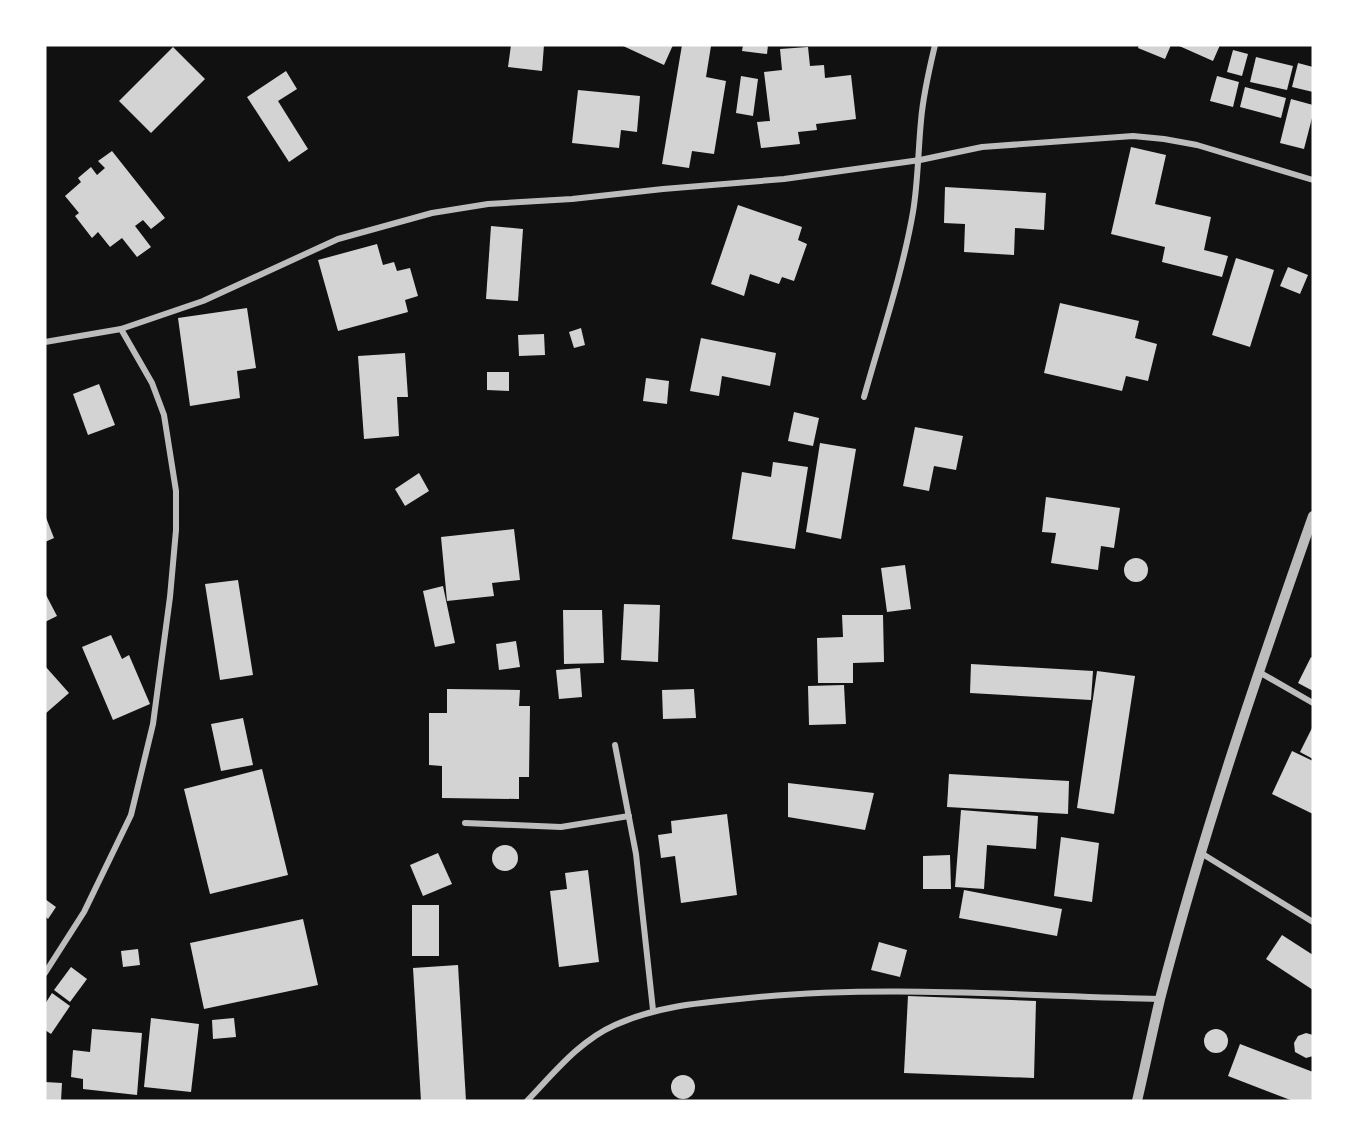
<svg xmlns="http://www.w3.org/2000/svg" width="1358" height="1146" viewBox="0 0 1358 1146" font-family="'Public Sans',sans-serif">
  <rect width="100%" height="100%" fill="#111"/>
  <g fill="#d3d3d3">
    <polygon points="511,45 544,45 542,71 508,67"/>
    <polygon points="621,45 673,45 664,65"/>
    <polygon points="682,45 711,46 706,77 726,81 714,154 692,151 689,168 662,164"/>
    <polygon points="743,45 768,45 767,54 742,51"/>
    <polygon points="1139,45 1171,45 1165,59 1138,48"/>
    <polygon points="1177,45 1220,45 1213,61"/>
    <polygon points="173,47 205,79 151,133 119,101"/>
    <polygon points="808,47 810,66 824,65 825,78 851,75 856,119 816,124 817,130 798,132 800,144 761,148 757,122 770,121 764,72 782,70 780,49"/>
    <polygon points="1233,50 1248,54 1242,76 1227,72"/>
    <polygon points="1256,57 1293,66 1287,90 1250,82"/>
    <polygon points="1298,63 1313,67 1313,92 1292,87"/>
    <polygon points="286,71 297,89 278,101 308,149 289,162 247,97"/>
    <polygon points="741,76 758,79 753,116 736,113"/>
    <polygon points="1217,76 1239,82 1233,107 1210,101"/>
    <polygon points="1245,87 1286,98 1281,118 1240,107"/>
    <polygon points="578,90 640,96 637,132 621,130 619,148 572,143"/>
    <polygon points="1291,99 1313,105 1313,114 1304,149 1280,143"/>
    <polygon points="1131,147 1166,155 1155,204 1211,217 1204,250 1228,256 1222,277 1162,262 1165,247 1111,234"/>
    <polygon points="112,151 165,218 151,229 143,220 135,226 151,247 137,257 122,238 110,247 98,232 92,238 75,216 79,213 65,196 81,182 78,178 91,167 97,175 105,168 98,161"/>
    <polygon points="945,187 1046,193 1044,230 1015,228 1014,255 964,252 965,224 944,223"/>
    <polygon points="738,205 802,227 798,240 807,244 794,281 782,277 779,284 750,274 744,296 711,284"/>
    <polygon points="491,226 523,229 518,301 486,299"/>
    <polygon points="377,244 383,265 394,262 397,271 410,268 418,296 405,300 408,312 338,331 318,260"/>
    <polygon points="1236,258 1274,270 1250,347 1212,335"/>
    <polygon points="1288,267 1308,275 1300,294 1280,286"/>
    <polygon points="1060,303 1139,321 1135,338 1157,344 1148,381 1126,376 1122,391 1044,373"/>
    <polygon points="247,308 256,368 237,371 240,398 190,406 178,318"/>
    <polygon points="581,328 585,345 574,348 569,332"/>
    <polygon points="544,334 545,355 519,356 518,335"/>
    <polygon points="701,338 776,353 770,386 722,376 719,396 690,391"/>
    <polygon points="405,353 408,397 397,397 399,436 364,439 358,356"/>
    <polygon points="487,372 509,372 509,391 487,390"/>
    <polygon points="646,378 669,381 667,404 643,401"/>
    <polygon points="99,384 115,425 88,435 73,394"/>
    <polygon points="794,412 819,418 813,446 788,441"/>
    <polygon points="915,427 963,436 956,470 934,466 929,491 903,486"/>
    <polygon points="820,443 856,449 841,539 806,532"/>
    <polygon points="773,462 808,467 795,549 732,539 742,472 771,477"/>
    <polygon points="419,473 429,491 405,506 395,489"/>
    <polygon points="1046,497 1120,508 1114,548 1101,546 1098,570 1051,563 1056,533 1042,532"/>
    <polygon points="45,515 54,538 45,542"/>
    <polygon points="514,529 520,580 492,583 494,596 447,601 441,537"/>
    <circle cx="1136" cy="570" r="12"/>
    <polygon points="905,565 911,609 887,612 881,568"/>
    <polygon points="238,580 253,675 220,680 205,584"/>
    <polygon points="443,586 455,643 435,647 423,591"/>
    <polygon points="45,593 57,616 45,622"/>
    <polygon points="624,604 660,605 658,662 621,660"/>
    <polygon points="563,610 602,610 604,663 564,664"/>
    <polygon points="842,615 883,615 884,662 853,663 853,683 818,683 817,638 843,637"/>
    <polygon points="111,635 122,659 129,655 150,704 113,720 82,647"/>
    <polygon points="516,641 520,667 499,670 496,644"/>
    <polygon points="1311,657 1313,658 1313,691 1298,683"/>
    <polygon points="971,664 1093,671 1091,700 970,693"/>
    <polygon points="45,666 69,693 45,714"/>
    <polygon points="580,668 582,697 559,699 556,670"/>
    <polygon points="1097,671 1135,676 1114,814 1077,808"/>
    <polygon points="844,685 846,724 809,725 808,686"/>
    <polygon points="447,689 520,690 519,706 530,706 529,777 519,777 519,799 442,798 442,766 429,765 429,713 447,713"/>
    <polygon points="694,689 696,718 663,719 662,690"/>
    <polygon points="243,718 253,765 221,771 211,724"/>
    <polygon points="1313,726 1313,759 1300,752"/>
    <polygon points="1292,751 1313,761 1313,814 1272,794"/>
    <polygon points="262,769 288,875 210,894 184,789"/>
    <polygon points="949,774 1069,781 1068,814 947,807"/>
    <polygon points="788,783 874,793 865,830 788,817"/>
    <polygon points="961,810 1038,816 1036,849 987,845 984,889 955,887"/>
    <polygon points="727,814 737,895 681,903 675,856 661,858 658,835 672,833 671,821"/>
    <polygon points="1061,837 1099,843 1092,902 1054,896"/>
    <circle cx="505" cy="858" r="13"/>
    <polygon points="438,853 452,884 423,896 410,865"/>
    <polygon points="950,855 951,889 923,889 923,856"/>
    <polygon points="588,870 599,962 559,967 550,891 567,889 565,873"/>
    <polygon points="964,890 1062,909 1057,936 959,918"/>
    <polygon points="45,899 56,907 48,919 45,916"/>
    <rect x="412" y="905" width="27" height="51"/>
    <polygon points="303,919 318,985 204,1009 190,943"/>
    <polygon points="1282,935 1313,955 1313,990 1266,959"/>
    <polygon points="879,942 907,950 900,977 871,970"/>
    <polygon points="138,949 140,965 123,967 121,951"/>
    <polygon points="458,965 466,1101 421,1101 413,968"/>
    <polygon points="71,967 87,979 70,1002 54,990"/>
    <polygon points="52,993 70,1006 51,1034 45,1030 45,1004"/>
    <polygon points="908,996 1036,1001 1034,1078 904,1073"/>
    <polygon points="151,1018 199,1024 191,1092 144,1087"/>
    <polygon points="234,1018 236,1037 213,1039 212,1020"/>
    <circle cx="1216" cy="1041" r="12"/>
    <polygon points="92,1029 142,1033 137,1095 83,1089 83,1079 71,1077 73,1050 90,1052"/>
    <polygon points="1306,1033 1313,1035 1313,1056 1306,1058 1295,1052 1294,1043 1298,1036"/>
    <polygon points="1240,1044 1313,1072 1313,1101 1293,1101 1228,1076"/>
    <circle cx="683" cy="1087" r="12"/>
    <polygon points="45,1082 62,1083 61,1101 45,1101"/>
  </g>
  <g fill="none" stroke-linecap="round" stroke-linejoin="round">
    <g stroke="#bcbcbc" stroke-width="6">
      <polyline points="45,342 121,329 203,301 338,239 432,213 488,204 572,199 663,189 784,179 920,160 982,147 1133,136 1164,139 1197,145 1313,180"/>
      <path d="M 864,397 C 881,336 902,275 913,212 C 918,182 918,152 921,121 C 923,95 929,70 935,45"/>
      <polyline points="1259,672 1313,703"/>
      <polyline points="615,745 636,854 653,1010"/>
      <polyline points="465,823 561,827 629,816"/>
      <polyline points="1201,853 1313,922"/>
      <polyline points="45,973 84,912 131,815 153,724 170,597 176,530 176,491 164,415 152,383 121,329"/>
      <path d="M 527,1101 C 554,1073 579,1041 615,1025 C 655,1007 696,1003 739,999 C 876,984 1022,996 1160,999"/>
    </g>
    <path stroke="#bcbcbc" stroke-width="10" d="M 1137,1101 C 1145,1067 1152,1033 1160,999 C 1202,835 1257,675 1313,516"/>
  </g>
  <rect width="1358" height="1146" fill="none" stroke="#ffffff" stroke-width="93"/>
</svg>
